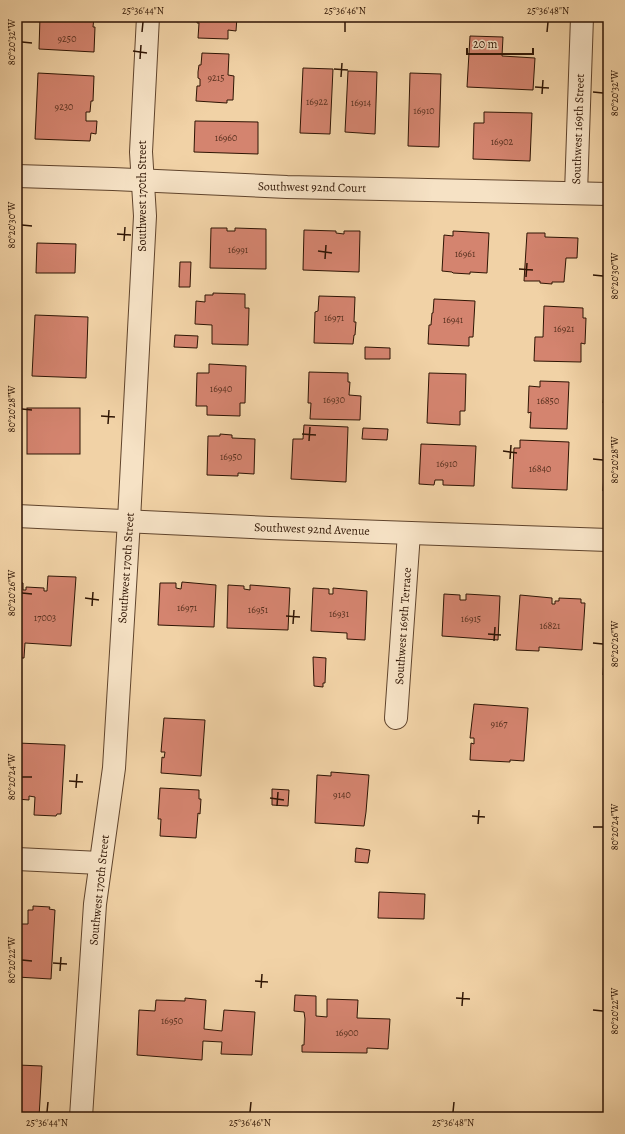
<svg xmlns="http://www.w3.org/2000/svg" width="625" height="1134" viewBox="0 0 625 1134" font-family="Alegreya,serif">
  <rect width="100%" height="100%" fill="#f1d2a6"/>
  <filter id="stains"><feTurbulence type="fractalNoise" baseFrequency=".005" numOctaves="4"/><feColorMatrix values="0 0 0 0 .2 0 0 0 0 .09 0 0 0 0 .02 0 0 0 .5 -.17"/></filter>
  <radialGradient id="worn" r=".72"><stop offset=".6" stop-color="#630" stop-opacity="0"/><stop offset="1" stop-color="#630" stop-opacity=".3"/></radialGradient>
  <g fill="#d4846f" stroke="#2f1504">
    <polygon points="40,17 94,17 93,27 95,27 94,52 39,49"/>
    <polygon points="197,17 237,17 236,31 228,30 228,39 198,38 199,23 197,23"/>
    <polygon points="470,36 503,37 502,56 535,58 533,90 467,87"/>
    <polygon points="202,53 229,54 228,75 234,76 233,100 227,100 227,103 196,101 197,86 200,86 200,79 198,78 198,72 199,65 201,65"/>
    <polygon points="303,68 333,69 330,134 300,133"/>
    <polygon points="348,71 377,72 375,134 345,132"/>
    <polygon points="38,73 94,76 93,101 91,101 90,112 86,112 86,121 97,121 96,134 91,133 90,141 35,139"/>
    <polygon points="410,73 441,74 439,147 408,146"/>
    <polygon points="484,112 532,113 530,161 473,159 474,123 484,123"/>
    <polygon points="195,121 258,122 258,154 194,152"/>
    <polygon points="211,228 227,228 227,231 235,231 235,228 266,229 266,269 210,268"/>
    <polygon points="304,230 336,231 336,233 344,234 344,231 360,231 359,272 303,270"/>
    <polygon points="453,231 489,233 487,273 470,272 470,274 453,273 452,272 442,271 444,235 453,236"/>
    <polygon points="527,233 545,233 545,237 578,238 577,258 566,258 564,282 552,282 552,284 540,283 540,281 524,281"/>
    <polygon points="37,243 76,244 75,273 36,273"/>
    <polygon points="180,262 191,262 190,287 179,287"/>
    <polygon points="213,293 245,294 245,308 249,308 248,345 212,344 212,325 195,324 196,301 205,302 205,295 213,295"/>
    <polygon points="319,296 355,297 354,322 356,322 355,335 354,335 353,344 314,343 315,312 318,311"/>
    <polygon points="434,299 475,301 473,337 469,337 469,346 428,344 429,325 431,325 432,313 433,313"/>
    <polygon points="544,306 583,308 583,318 586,318 585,344 581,343 581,362 534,361 535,337 543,337"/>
    <polygon points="607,308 608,308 608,362 605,362"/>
    <polygon points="35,315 88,317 86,378 32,376"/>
    <polygon points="175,335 198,336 197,348 174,347"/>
    <polygon points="365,347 390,348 390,359 365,359"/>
    <polygon points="209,364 246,366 245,403 240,403 240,416 207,415 207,406 196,406 197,373 209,373"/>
    <polygon points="309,372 348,373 348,382 350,382 349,395 361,396 360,420 310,419 311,403 308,403"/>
    <polygon points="429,373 466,374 465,411 460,411 460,425 427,423"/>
    <polygon points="540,381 569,382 567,429 530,428 531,412 528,413 529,386 540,387"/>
    <polygon points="606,384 608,384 608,431 605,431 606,403 603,403 604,395 606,395"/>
    <rect x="27" y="408" width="53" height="46"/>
    <polygon points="304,425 348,427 346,482 291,479 293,439 303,439"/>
    <polygon points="363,428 388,429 387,440 362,439"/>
    <polygon points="220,434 232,435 232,438 255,439 254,474 238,473 238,476 207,475 208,436 220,436"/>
    <polygon points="520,440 569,442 567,490 512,488 514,448 520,448"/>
    <polygon points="421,444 476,446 474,486 443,485 443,480 435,480 434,485 419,484"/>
    <polygon points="605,454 608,454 608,491 603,491"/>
    <polygon points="48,576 76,577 71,646 25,643 24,658 17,658 17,582 23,583 23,590 26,590 26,587 44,588 44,591 47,591"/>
    <polygon points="182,582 216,585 214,627 158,625 160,583 176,583 176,588 181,589"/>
    <polygon points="228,585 244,586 244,589 250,590 250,585 290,588 288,630 227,628"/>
    <polygon points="313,588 329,589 329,594 333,594 333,588 367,591 365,640 347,639 347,633 311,631"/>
    <polygon points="444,594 460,595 460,600 466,600 466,594 500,596 498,640 442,636"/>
    <polygon points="520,595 552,598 552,604 555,604 555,601 559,601 559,598 581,599 581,603 585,603 582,650 539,647 539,651 516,650"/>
    <polygon points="607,610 608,610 608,675 603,675"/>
    <polygon points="313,657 326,658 325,683 323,683 323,687 314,686"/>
    <polygon points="474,704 528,708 524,761 510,760 510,762 470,760 471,743 474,744 474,738 470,738"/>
    <polygon points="164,718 205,720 201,776 161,773 162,757 164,758 165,752 161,752"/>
    <polygon points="17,727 19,727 18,743 65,745 61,814 57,814 56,816 34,815 35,797 29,796 29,800 17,799"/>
    <polygon points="331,772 369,775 366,812 364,826 315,823 317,775 331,776"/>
    <polygon points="160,788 199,790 199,799 201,799 200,814 198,813 196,838 160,836 161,819 158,819"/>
    <polygon points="272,789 289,790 288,806 272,805"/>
    <polygon points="356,848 370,850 368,863 355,862"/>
    <polygon points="379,892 425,894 424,919 378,918"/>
    <polygon points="33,906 50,907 49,909 55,910 51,979 17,977 17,921 21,921 21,924 28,924 28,910 33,910"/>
    <polygon points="295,995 316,996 316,1016 327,1017 327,999 358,1000 357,1018 390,1019 388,1049 367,1048 367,1053 302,1052 302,1045 304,1045 305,1019 304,1012 294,1011"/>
    <polygon points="185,998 206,1000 204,1029 222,1031 224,1010 255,1012 252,1055 221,1054 222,1042 203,1041 202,1060 137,1055 139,1010 155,1011 156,1000 185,1001"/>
    <polygon points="18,1065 42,1066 39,1117 17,1117 17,1071"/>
  </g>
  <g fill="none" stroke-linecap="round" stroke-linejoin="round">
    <defs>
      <g id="minor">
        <polyline points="17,176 113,179 287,187 608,194"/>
        <polyline points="576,193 582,17"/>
        <polyline points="396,718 409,533"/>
        <polyline points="17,859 100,863"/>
        <polyline points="81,1117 95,904 114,768 129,520 145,216 141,152 148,17"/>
      </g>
      <polyline id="tertiary" points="17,516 270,528 608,540"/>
    </defs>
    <use href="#minor" stroke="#60442c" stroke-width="24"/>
    <use href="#tertiary" stroke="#60442c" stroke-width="24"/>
    <use href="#minor" stroke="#f6e2c5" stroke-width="22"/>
    <use href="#tertiary" stroke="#f6e2c5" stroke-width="22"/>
  </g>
  <path fill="none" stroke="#2f1504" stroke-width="1.5" d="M 142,32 L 143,22M 345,32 L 345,22M 547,32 L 548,22M 22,42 L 32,43M 133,51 L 147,53M 140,59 L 141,45M 334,69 L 348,70M 341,77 L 342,63M 535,87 L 549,88M 593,92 L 603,93M 542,94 L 543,80M 22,225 L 32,226M 117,234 L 131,235M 124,241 L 125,227M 318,251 L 332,253M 325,259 L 326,245M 519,269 L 533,270M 593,275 L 603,276M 526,277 L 527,263M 22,409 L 32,410M 101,416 L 115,417M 108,424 L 109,410M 302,434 L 316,435M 309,441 L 310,427M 503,451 L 517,453M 510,459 L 511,445M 593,459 L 603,460M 22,593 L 32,594M 85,598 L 99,600M 92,606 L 93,592M 286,616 L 300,617M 293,624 L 294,610M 488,634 L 501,635M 494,641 L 495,627M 593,643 L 603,644M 22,777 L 32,777M 69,781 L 83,782M 76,788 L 77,774M 270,798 L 284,800M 277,806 L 278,792M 472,816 L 485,817M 478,824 L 479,810M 593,827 L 603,827M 22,960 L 32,961M 53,963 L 67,964M 60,971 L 61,957M 255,981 L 268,982M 261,988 L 262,974M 456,998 L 470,999M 462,1006 L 463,992M 593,1010 L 603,1011M 47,1112 L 48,1102M 250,1112 L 251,1102M 453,1112 L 454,1102"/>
  <g text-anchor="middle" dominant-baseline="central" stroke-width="4" stroke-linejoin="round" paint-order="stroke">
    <g font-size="10" fill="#58311f">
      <text x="67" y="38">9250</text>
      <text x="216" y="77">9215</text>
      <text x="317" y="101">16922</text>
      <text x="361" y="102">16914</text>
      <text x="64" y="106">9230</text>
      <text x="424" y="110">16910</text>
      <text x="226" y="137">16960</text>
      <text x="502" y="141">16902</text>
      <text x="238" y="249">16991</text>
      <text x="465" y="253">16961</text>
      <text x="334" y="317">16971</text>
      <text x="453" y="319">16941</text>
      <text x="564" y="328">16921</text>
      <text x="221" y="388">16940</text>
      <text x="334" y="399">16930</text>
      <text x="548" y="400">16850</text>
      <text x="231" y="456">16950</text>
      <text x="447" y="463">16910</text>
      <text x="540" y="468">16840</text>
      <text x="187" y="607">16971</text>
      <text x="258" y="609">16951</text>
      <text x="339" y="613">16931</text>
      <text x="45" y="617">17003</text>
      <text x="471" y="618">16915</text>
      <text x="550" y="625">16821</text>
      <text x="499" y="723">9167</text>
      <text x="342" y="794">9140</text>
      <text x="172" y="1020">16950</text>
      <text x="347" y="1032">16900</text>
    </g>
    <g font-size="12" fill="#2f1504" stroke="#f6e2c5">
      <text transform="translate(578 129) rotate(-88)">Southwest 169th Street</text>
      <text transform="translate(312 187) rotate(1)">Southwest 92nd Court</text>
      <text transform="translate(142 196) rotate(-90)">Southwest 170th Street</text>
      <text transform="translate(312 529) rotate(2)">Southwest 92nd Avenue</text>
      <text transform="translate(126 568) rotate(-86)">Southwest 170th Street</text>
      <text transform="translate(403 626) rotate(-86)">Southwest 169th Terrace</text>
      <text transform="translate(99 890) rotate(-84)">Southwest 170th Street</text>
    </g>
  </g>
  <rect width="625" height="1134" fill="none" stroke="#f1d2a6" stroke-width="44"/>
  <path d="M467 48v6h66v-6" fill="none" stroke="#2f1504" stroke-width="2"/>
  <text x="473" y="48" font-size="12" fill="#2f1504" stroke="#f6e2c5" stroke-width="3" paint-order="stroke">20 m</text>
  <rect x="22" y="22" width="581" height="1090" fill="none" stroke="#2f1504" stroke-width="1.5"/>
  <g font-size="10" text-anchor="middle" fill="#2f1504">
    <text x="143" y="14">25°36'44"N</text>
    <text x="345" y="14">25°36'46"N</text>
    <text x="548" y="14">25°36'48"N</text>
    <text transform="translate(11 42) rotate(-90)" y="4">80°20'32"W</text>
    <text transform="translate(614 93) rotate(-90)" y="4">80°20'32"W</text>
    <text transform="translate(11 225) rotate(-90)" y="4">80°20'30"W</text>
    <text transform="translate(614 276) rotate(-90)" y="4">80°20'30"W</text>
    <text transform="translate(11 409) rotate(-90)" y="4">80°20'28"W</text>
    <text transform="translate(614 460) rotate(-90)" y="4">80°20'28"W</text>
    <text transform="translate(11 593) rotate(-90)" y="4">80°20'26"W</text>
    <text transform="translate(614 644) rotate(-90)" y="4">80°20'26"W</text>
    <text transform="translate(11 777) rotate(-90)" y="4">80°20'24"W</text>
    <text transform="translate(614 827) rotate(-90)" y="4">80°20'24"W</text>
    <text transform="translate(11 960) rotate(-90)" y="4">80°20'22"W</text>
    <text transform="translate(614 1011) rotate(-90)" y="4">80°20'22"W</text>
    <text x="47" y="1126">25°36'44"N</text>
    <text x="250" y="1126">25°36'46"N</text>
    <text x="453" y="1126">25°36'48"N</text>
  </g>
  <rect width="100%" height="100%" filter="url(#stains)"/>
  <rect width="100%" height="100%" fill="url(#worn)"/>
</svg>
